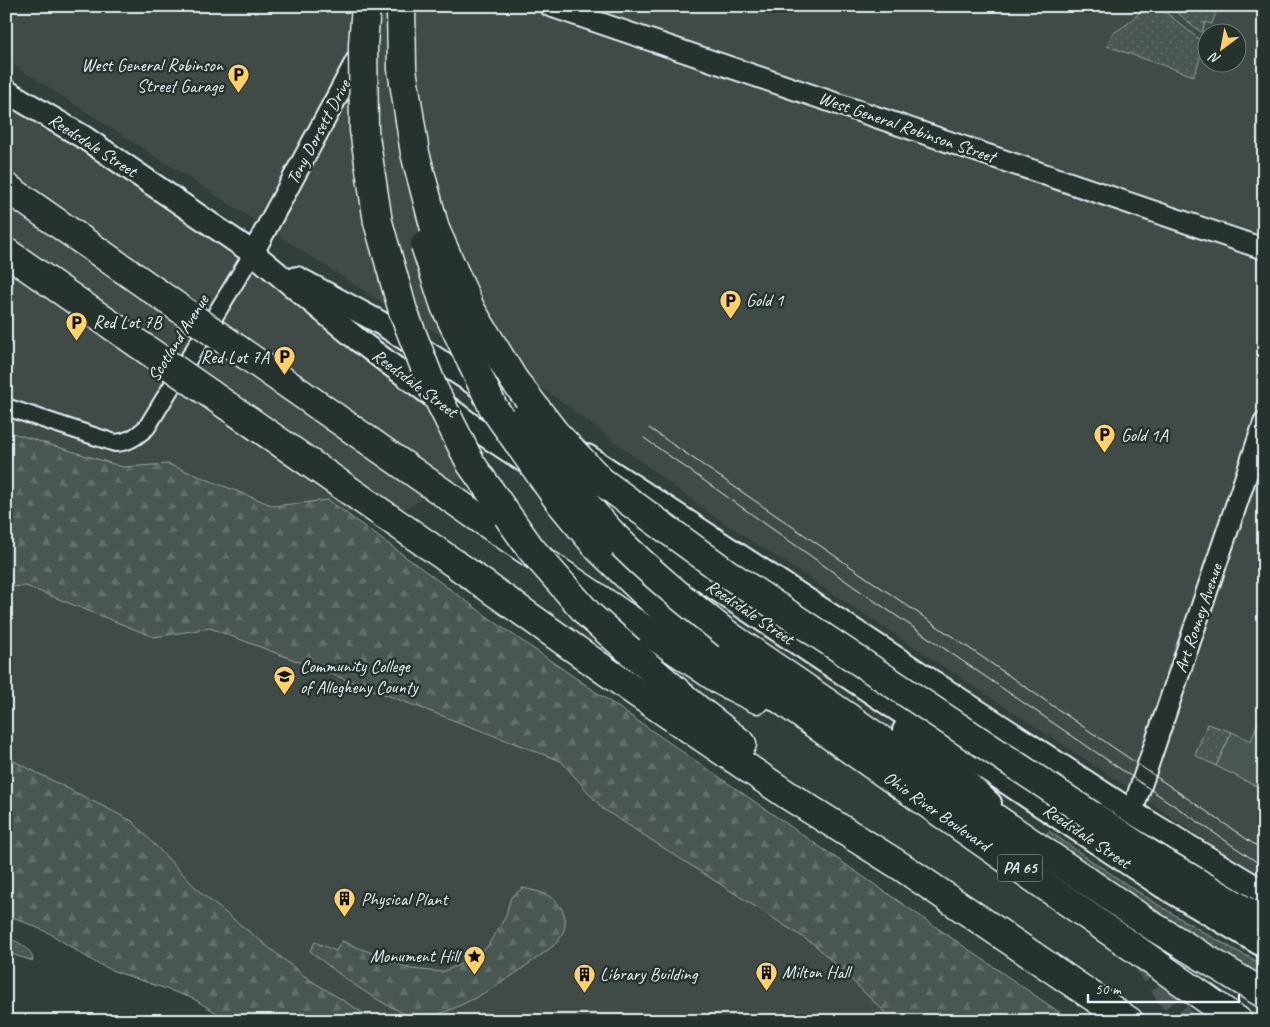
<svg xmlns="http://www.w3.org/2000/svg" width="1270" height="1027" viewBox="0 0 1270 1027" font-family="Caveat,sans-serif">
  <defs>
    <pattern id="grass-dots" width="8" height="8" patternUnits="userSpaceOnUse" patternTransform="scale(1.25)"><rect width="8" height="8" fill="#495651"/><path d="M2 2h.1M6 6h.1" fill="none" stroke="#636f6b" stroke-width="1.8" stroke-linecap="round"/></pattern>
    <pattern id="forest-firs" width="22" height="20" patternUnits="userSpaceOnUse" patternTransform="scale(1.25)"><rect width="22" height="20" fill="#495651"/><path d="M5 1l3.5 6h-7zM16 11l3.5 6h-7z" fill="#636f6b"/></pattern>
  </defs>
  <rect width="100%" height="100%" fill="#323e39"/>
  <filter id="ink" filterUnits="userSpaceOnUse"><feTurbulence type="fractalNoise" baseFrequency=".02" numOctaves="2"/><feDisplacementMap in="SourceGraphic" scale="10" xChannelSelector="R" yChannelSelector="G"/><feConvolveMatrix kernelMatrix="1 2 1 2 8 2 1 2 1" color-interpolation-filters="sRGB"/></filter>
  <g filter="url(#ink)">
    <g fill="#3f4b46" fill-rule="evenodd">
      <path d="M 6,6 L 1264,6 L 1264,880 L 1117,780 L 708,512 L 550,393 L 394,310 L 6,60 ZM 1208,32 L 1238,32 L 1238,62 L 1208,62 Z"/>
      <polygon points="6,91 85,138 496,442 463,479 406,508 345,513 328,500 274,506 168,464 1008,1021 281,1021 6,860"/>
    </g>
    <g fill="url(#grass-dots)" stroke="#98a4a4">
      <polygon points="1147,6 1158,6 1205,44 1194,76 1107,46 1112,34 1126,25"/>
      <polygon points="1169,6 1218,6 1212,24 1205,22 1202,33"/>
      <polygon points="1207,724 1232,732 1216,766 1195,755"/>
      <path d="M 1049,831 C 1118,880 1188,927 1264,965 L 1264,981 L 1040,839 Z"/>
      <path d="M 6,937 C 17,941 32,948 33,961 L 11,954 L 6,970 Z"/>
    </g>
    <g fill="url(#forest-firs)" stroke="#98a4a4">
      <polygon points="6,431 123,467 168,464 274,506 328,500 499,625 1072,1021 894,1021 815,945 603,809 561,761 210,628 154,637 26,586 6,587"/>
      <polygon points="6,757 132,821 202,894 307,978 376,1021 230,1021 192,998 114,971 96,963 49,933 6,914"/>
      <path d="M 523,888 C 530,890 539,891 545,894 C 564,903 572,923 558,941 C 550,950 529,963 519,971 C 496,987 444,1019 416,1018 C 410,1018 403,1013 399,1011 C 366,995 338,974 310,951 L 315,942 L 336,951 L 342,941 L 411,969 L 442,972 L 470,960 L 487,947 L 505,918 L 511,897 Z"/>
    </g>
    <polygon fill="#495651" stroke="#98a4a4" points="1264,706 1264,790 1216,766 1232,732 1251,741"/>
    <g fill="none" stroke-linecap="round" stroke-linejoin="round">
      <polyline stroke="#4d5956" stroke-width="22" stroke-dasharray="22 11" stroke-linecap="butt" points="1141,958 1185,1021"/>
      <defs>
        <path id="minor" d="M 6,407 L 115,443 C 129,442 136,437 147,427 L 253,253"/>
        <g id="tertiary">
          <polyline points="550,6 1264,249"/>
          <polyline points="253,253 362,50"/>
          <polyline points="1132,812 1264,423"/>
        </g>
        <g id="secondary">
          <polyline points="6,91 85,138 253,253 358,340 479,431 529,464"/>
          <polyline points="297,278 379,322 539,425"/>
          <polyline points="587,456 1132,812 1264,892"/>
          <polyline points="602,513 1162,886 1264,946"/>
          <polyline points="904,730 953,769 990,803"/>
        </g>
        <g id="motorway">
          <polyline points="482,520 721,681 757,699"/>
          <polyline points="599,549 650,598 707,646 834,738 1238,1021"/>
          <polyline points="461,568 637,693 789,796 902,867 1129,1021"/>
          <polyline points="728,635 1154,927 1264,994"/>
          <polyline points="630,651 696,708 742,744"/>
          <polyline points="1092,816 1149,854 1264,922"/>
        </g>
      </defs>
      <use href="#minor" stroke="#e8f1f8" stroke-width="20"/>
      <use href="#tertiary" stroke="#e8f1f8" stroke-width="24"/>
      <use href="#secondary" stroke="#e8f1f8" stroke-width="26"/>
      <use href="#motorway" stroke="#e8f1f8" stroke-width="31"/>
      <use href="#minor" stroke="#26332d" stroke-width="16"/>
      <use href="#tertiary" stroke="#26332d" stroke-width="20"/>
      <use href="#secondary" stroke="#26332d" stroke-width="22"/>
      <use href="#motorway" stroke="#26332d" stroke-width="28"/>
      <g stroke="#e8f1f8" stroke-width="1">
        <polyline points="649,428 1264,851"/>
        <polyline points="644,438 860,591 1264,867"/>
      </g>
      <defs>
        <g id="motorway-bridge">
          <polyline points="366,6 363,45 364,130 378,222 403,311 433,388 471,464 531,549 589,615 630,651"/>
          <polyline points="401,6 402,69 415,153 435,229 471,310 514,380 555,433 601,481 728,574 1092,816"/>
          <polyline points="6,187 482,520"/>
          <polyline points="425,245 445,306 493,407 559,501 599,549"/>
          <polyline points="6,252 461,568"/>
          <path d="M 523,419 C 552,460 581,501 615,537 C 650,573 689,604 728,635"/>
        </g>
      </defs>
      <use href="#motorway-bridge" stroke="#e8f1f8" stroke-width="31" stroke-linecap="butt"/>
      <use href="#motorway-bridge" stroke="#26332d" stroke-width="28"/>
    </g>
  </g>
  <defs>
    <symbol id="parking-pin" viewBox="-11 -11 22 30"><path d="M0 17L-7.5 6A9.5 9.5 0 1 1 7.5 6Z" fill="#ffd166" stroke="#26332d"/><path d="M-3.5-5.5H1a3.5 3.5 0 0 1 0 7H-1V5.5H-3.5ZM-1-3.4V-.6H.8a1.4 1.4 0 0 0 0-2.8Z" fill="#111"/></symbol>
    <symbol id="university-pin" viewBox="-11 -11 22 30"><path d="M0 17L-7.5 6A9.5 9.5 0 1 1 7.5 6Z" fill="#ffd166" stroke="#26332d"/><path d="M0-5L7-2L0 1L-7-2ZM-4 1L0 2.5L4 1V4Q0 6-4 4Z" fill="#111"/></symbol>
    <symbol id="building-pin" viewBox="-11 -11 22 30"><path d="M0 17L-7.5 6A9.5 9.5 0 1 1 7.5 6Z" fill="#ffd166" stroke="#26332d"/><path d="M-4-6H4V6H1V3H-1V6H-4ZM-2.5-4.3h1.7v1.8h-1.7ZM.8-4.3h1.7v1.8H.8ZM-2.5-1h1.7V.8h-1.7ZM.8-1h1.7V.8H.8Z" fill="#111"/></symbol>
    <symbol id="sight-pin" viewBox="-11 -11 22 30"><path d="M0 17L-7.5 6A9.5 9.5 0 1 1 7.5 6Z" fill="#ffd166" stroke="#26332d"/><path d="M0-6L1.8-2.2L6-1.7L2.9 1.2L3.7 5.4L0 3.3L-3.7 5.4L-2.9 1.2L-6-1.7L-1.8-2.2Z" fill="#111"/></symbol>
  </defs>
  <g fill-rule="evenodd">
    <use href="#parking-pin" x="226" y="62" width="25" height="34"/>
    <use href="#parking-pin" x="718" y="288" width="25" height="34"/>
    <use href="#parking-pin" x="64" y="310" width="25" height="34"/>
    <use href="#parking-pin" x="272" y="344" width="25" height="34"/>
    <use href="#parking-pin" x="1092" y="422" width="25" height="34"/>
    <use href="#university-pin" x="272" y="664" width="25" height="34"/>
    <use href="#building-pin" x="332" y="886" width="25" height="34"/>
    <use href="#sight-pin" x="462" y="944" width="25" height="34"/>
    <use href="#building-pin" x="754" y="960" width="25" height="34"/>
    <use href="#building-pin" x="572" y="962" width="25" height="34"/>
  </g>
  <g text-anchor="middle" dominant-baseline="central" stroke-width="5" stroke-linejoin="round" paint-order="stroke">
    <rect fill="#26332d" stroke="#aeb8bb" stroke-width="1" x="997.5" y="854.5" width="45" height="27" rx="4"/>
    <g font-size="16" font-weight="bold" fill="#e8f1f8">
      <text x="1020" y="868">PA 65</text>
    </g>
    <g font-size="18" fill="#e8f1f8" stroke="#26332d" text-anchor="start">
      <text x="223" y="65" text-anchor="end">West General Robinson<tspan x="223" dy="21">Street Garage</tspan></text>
      <text x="746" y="300">Gold 1</text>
      <text x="93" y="322">Red Lot 7B</text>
      <text x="269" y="357" text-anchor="end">Red Lot 7A</text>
      <text x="1121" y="435">Gold 1A</text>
      <text x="300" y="666">Community College<tspan x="300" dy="21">of Allegheny County</tspan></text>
      <text x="361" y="899">Physical Plant</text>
      <text x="459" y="956" text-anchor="end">Monument Hill</text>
      <text x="782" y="972">Milton Hall</text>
      <text x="600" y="974">Library Building</text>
    </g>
    <g font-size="18" fill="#e8f1f8" stroke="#26332d">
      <text transform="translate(907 127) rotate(19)">West General Robinson Street</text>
      <text transform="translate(318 132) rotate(-62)">Tony Dorsett Drive</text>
      <text transform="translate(93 145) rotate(33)">Reedsdale Street</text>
      <text transform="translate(178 338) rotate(-58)">Scotland Avenue</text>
      <text transform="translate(415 383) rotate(37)">Reedsdale Street</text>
      <text transform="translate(750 612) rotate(34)">Reedsdale Street</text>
      <text transform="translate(1198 618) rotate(-71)">Art Rooney Avenue</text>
      <text transform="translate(937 811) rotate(35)">Ohio River Boulevard</text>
      <text transform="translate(1087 836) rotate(34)">Reedsdale Street</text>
    </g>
  </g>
  <rect width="1270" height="1027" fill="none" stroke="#26332d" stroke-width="25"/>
  <rect x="12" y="12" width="1245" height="1002" fill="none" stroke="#e8f1f8" stroke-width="2" filter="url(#ink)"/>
  <g transform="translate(1222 48) rotate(212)"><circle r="24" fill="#26332d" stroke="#747f7e"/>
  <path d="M0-4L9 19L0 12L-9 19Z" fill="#ffd166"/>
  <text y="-8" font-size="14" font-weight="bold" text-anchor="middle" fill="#e8f1f8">N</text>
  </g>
  <path d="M1088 994v8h151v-8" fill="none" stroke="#e8f1f8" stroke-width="2.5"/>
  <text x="1095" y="994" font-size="15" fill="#e8f1f8" stroke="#26332d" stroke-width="4" paint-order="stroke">50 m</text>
</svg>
